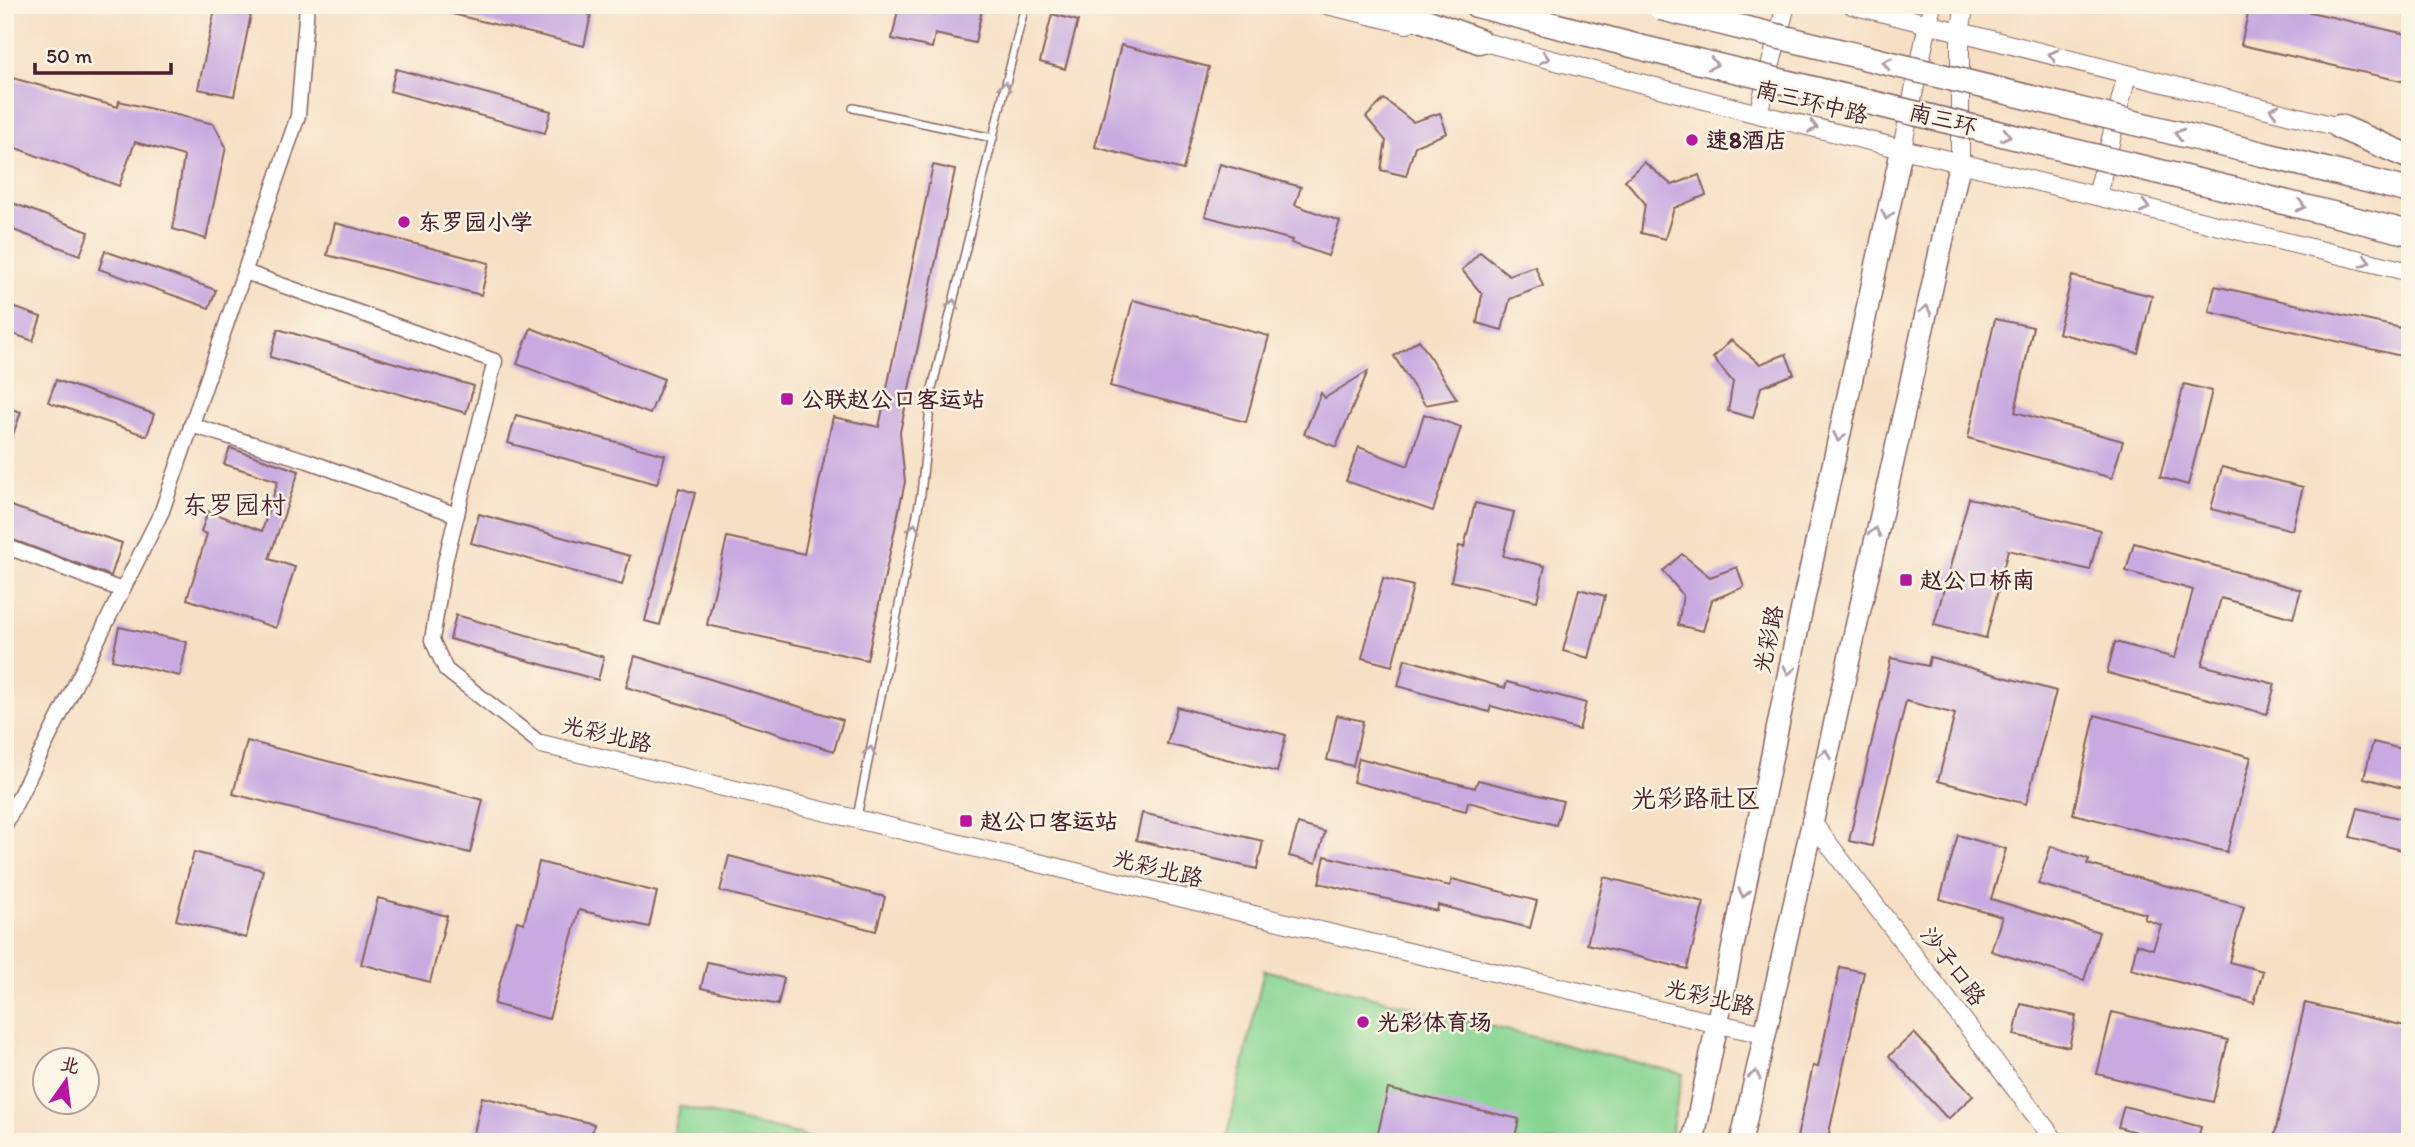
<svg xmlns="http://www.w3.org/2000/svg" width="2415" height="1147" viewBox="0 0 2415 1147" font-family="Itim,'LXGW WenKai TC',sans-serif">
  <rect width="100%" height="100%" fill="#fcf5e5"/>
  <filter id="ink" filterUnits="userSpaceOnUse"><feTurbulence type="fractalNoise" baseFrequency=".0143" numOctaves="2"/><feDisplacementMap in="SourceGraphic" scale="14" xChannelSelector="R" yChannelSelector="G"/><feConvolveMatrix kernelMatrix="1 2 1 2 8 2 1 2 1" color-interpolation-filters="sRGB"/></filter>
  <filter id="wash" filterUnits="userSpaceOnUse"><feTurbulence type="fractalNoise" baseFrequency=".00686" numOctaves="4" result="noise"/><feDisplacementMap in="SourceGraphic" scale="28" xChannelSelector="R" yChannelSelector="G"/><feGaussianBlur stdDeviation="1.57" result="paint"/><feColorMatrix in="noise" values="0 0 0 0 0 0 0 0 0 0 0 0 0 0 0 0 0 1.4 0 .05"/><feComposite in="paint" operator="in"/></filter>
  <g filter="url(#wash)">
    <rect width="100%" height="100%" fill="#f6dfc4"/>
    <g fill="#88d593" stroke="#697a5f" stroke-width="2">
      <polygon points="1264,970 1683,1074 1669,1142 1226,1142"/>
      <polygon points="679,1106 832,1142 671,1142"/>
    </g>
    <g id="blocks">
      <g fill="#c8aae1">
        <polygon points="216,5 253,5 234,96 198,89"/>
        <polygon points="441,5 551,5 591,15 584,46 440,11"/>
        <polygon points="899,5 983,5 975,43 935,34 932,48 892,39"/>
        <polygon points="2250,5 2280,5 2410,35 2410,83 2241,45"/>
        <polygon points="1052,14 1078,21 1065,69 1040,62"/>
        <polygon points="1121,45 1209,67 1183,170 1095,147"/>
        <polygon points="396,69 551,111 545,133 390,91"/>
        <polygon points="5,76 118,107 119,101 214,124 226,147 206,239 173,229 184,156 135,142 119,186 5,144"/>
        <polygon points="1384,99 1413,122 1440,113 1447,133 1415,146 1406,176 1381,170 1386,141 1366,117"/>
        <polygon points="1644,162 1672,185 1699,175 1706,195 1674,208 1665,239 1641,233 1645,203 1625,180"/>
        <polygon points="1220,164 1301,187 1295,205 1340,221 1328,256 1291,243 1292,240 1205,216"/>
        <polygon points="933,165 955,170 900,432 905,482 867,660 707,625 727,537 804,554 833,417 879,427"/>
        <polygon points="5,200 89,232 80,255 5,227"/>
        <polygon points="335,223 489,263 481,295 327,255"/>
        <polygon points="105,251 216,290 209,308 99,269"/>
        <polygon points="1480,252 1509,275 1535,266 1543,286 1510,299 1502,330 1477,323 1482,294 1462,270"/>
        <polygon points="2072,276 2152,296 2138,353 2058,333"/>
        <polygon points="2215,286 2410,330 2410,358 2209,312"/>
        <polygon points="1133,300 1269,336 1246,422 1110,386"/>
        <polygon points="5,304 41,317 33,341 5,331"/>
        <polygon points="1995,319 2033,327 2015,412 2123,441 2112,478 1968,438"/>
        <polygon points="531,328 664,379 650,414 517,364"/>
        <polygon points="278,329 474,386 466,413 270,357"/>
        <polygon points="1419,340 1457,399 1425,405 1394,356"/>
        <polygon points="1731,340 1760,364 1786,354 1794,374 1761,387 1753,418 1728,411 1733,382 1713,358"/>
        <polygon points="1368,371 1336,447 1304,434 1321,393 1325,398"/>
        <polygon points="56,380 154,414 147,436 48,402"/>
        <polygon points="2184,384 2212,391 2188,485 2160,477"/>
        <polygon points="5,407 21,412 7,451 5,451"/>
        <polygon points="1424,414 1461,427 1433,511 1346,481 1359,447 1408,466"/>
        <polygon points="516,415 665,455 657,484 508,443"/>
        <polygon points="230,448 299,471 269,559 295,567 276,628 187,599 207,534 201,532 208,511 262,531 278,481 224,464"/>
        <polygon points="2222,467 2303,487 2292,530 2211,509"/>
        <polygon points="679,488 695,493 660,625 645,621"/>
        <polygon points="1969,498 2100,530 2090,570 2008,550 1986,638 1934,625"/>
        <polygon points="1475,503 1514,512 1503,556 1545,566 1537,601 1451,581 1459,546 1464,547"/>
        <polygon points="5,504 122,543 111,576 5,537"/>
        <polygon points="479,514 630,556 622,585 471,543"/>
        <polygon points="2134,543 2301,590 2293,618 2221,598 2202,665 2275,684 2267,714 2107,673 2115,642 2175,658 2193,590 2126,571"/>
        <polygon points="1682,554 1710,577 1737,567 1744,587 1712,600 1703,631 1678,625 1683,595 1663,571"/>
        <polygon points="1383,578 1413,586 1392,666 1362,658"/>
        <polygon points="1579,589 1605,596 1589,658 1563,651"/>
        <polygon points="456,615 604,657 598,680 450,639"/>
        <polygon points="119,627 187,642 180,676 112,660"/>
        <polygon points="635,656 843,720 834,751 626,687"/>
        <polygon points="1930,657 2056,691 2026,804 1938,781 1955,714 1906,701 1872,846 1849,841 1891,658 1928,666"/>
        <polygon points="1405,659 1505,688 1507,682 1586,703 1579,730 1491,706 1489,712 1398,686"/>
        <polygon points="1177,707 1286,735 1277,772 1167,744"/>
        <polygon points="1337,715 1363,721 1353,766 1327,760"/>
        <polygon points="2095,715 2251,757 2227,852 2073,814"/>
        <polygon points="247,741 483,800 470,853 233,794"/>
        <polygon points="2373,742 2410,751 2410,790 2364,778"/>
        <polygon points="1359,758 1475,788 1478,780 1563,801 1556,825 1468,802 1466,811 1353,782"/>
        <polygon points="2358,808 2410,821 2410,852 2350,837"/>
        <polygon points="1142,813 1263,841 1257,869 1136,840"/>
        <polygon points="1298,824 1325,832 1316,863 1289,856"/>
        <polygon points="1958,835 2006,849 1991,899 2099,932 2084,980 1991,951 2002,917 1940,899"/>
        <polygon points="2051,846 2089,859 2087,864 2244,907 2229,962 2263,971 2254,1003 2131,969 2137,944 2153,949 2161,925 2144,919 2146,914 2038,884"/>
        <polygon points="194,852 263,870 246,938 176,920"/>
        <polygon points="729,856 885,897 876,931 720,891"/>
        <polygon points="1325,856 1450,886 1452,879 1537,901 1530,928 1438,905 1437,911 1319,883"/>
        <polygon points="539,862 657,892 649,927 579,910 549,1019 494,1004 517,921 524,923"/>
        <polygon points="1604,877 1704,902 1687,969 1587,944"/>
        <polygon points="378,898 447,916 430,982 361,964"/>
        <polygon points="707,962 784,978 778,1005 701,988"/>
        <polygon points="1840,967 1864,972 1827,1142 1796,1142 1813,1066 1818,1067"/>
        <polygon points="2305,1003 2410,1027 2410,1142 2273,1142"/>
        <polygon points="2021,1004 2076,1016 2069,1047 2014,1035"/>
        <polygon points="2112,1012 2228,1040 2213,1102 2097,1074"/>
        <polygon points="1914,1033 1973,1096 1948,1119 1889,1056"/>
        <polygon points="1388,1089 1519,1119 1514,1142 1376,1142"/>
        <polygon points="482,1097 594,1124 590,1142 472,1142"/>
        <polygon points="2124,1106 2201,1127 2197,1142 2171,1142 2118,1127"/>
      </g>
    </g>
  </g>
  <g filter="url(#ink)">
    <use href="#blocks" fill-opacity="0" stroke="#866261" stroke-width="2"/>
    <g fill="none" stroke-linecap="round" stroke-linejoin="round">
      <defs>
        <g id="service">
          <polyline points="853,108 993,138"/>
          <polyline points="857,817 921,494 932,389 1025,5"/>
        </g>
        <g id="minor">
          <polyline points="245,272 495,361 444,566 432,640 446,670 541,744"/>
          <polyline points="191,425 308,461 457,515"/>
          <polyline points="5,546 122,590"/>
          <polyline points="5,825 162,511 298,116 307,5"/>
        </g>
        <g id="tertiary">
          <polyline points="1327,5 1407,24"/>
          <polyline points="1852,5 2351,130"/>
          <polyline points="1469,38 1758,114 2410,272"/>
          <polyline points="1758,114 1786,5"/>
          <polyline points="1902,148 1932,5"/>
          <polyline points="1960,162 1960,32 1965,5"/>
          <polyline points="2097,196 2127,74"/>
          <path d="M 541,744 C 949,839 1355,943 1764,1034"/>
          <polyline points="1811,821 2056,1142"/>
        </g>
        <g id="secondary">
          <polyline points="1693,1142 1803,603 1902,148"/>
          <polyline points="1741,1142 1960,162"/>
        </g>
        <g id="trunk">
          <polyline points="1383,5 1479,41"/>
          <polyline points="1476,5 1647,49"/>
          <polyline points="2340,127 2410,157"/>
          <polyline points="2246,150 2410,191"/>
          <polyline points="2235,190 2410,233"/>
        </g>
      </defs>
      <use href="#service" stroke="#866261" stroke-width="10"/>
      <use href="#minor" stroke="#866261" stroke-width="17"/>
      <use href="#tertiary" stroke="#866261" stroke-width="20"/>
      <use href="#secondary" stroke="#866261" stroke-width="24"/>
      <use href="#trunk" stroke="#866261" stroke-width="27"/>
      <use href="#service" stroke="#fff" stroke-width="7"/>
      <use href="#minor" stroke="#fff" stroke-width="14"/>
      <use href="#tertiary" stroke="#fff" stroke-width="18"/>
      <use href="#secondary" stroke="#fff" stroke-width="21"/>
      <use href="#trunk" stroke="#fff" stroke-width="24"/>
      <defs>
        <g id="trunk-bridge">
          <polyline points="1661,8 2246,150"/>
          <polyline points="1647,49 2235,190"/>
        </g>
      </defs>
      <use href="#trunk-bridge" stroke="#866261" stroke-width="27" stroke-linecap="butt"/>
      <use href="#trunk-bridge" stroke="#fff" stroke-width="24"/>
    </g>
    <defs><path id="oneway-chevron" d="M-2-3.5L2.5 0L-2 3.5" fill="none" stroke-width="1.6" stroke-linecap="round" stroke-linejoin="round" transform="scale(1.75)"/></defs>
    <g stroke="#ae9aa0">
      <use href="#oneway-chevron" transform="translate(2053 55) rotate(-166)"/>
      <use href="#oneway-chevron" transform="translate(1545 58) rotate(15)"/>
      <use href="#oneway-chevron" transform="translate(1887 63) rotate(-166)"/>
      <use href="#oneway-chevron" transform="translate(1713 64) rotate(13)"/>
      <use href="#oneway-chevron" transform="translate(1005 86) rotate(-76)"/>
      <use href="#oneway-chevron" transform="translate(2274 110) rotate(-166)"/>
      <use href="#oneway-chevron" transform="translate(1813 127) rotate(13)"/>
      <use href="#oneway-chevron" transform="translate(2179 134) rotate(-166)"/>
      <use href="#oneway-chevron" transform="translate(2006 135) rotate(14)"/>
      <use href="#oneway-chevron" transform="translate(2301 206) rotate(14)"/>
      <use href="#oneway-chevron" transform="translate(2145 207) rotate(14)"/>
      <use href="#oneway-chevron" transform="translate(1887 215) rotate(102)"/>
      <use href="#oneway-chevron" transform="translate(2366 261) rotate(14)"/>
      <use href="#oneway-chevron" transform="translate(953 304) rotate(-77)"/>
      <use href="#oneway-chevron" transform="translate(1926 310) rotate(-77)"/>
      <use href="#oneway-chevron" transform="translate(1839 437) rotate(102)"/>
      <use href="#oneway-chevron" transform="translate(914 528) rotate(-79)"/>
      <use href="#oneway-chevron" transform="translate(1875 532) rotate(-77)"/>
      <use href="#oneway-chevron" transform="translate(1789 670) rotate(101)"/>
      <use href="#oneway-chevron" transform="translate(870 751) rotate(-79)"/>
      <use href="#oneway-chevron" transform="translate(1825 754) rotate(-78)"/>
      <use href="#oneway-chevron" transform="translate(1744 893) rotate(101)"/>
      <use href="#oneway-chevron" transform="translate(1755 1075) rotate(-78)"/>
    </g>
  </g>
  <g fill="#b5179e" stroke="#fcf5e5" stroke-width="2.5">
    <circle cx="1692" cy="140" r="7"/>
    <circle cx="404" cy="222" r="7"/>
    <rect x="780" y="392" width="14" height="14" rx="3.5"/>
    <rect x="1899" y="573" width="14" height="14" rx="3.5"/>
    <rect x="959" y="814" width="14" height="14" rx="3.5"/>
    <circle cx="1363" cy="1022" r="7"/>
  </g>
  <g text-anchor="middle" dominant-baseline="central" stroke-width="5" stroke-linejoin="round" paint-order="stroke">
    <g font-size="23" fill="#4a1f2b" stroke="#fcf5e5">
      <text transform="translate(1812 102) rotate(14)">南三环中路</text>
      <text transform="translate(1943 119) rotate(14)">南三环</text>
      <text transform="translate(1768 639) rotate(-78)">光彩路</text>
      <text transform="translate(607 734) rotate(13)">光彩北路</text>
      <text transform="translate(1158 868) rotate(14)">光彩北路</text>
      <text transform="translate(1953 966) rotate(53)">沙子口路</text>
      <text transform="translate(1710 997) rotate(13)">光彩北路</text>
    </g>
    <g font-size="23" font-weight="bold" fill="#4a1f2b" stroke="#fcf5e5" text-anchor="start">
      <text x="1706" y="140">速8酒店</text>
      <text x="418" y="222">东罗园小学</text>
      <text x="801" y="399">公联赵公口客运站</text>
      <text x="1920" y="580">赵公口桥南</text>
      <text x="980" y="821">赵公口客运站</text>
      <text x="1377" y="1022">光彩体育场</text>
    </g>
    <g font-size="26" fill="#4a1f2b" stroke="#fcf5e5">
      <text x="234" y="505">东罗园村</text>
      <text x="1696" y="798">光彩路社区</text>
    </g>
  </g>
  <rect width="2415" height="1147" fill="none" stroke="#fcf5e5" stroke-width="28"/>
  <g transform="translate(66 1081) rotate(14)"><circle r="33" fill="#fcf5e5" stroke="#b59f9b" stroke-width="2"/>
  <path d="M0-5L12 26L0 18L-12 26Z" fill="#b5179e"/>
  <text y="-10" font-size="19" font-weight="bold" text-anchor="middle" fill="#4a1f2b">北</text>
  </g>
  <path d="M35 63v10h136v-10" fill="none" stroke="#4a1f2b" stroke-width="3.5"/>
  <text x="46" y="63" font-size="21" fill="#4a1f2b" stroke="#fcf5e5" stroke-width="5" paint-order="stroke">50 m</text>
</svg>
